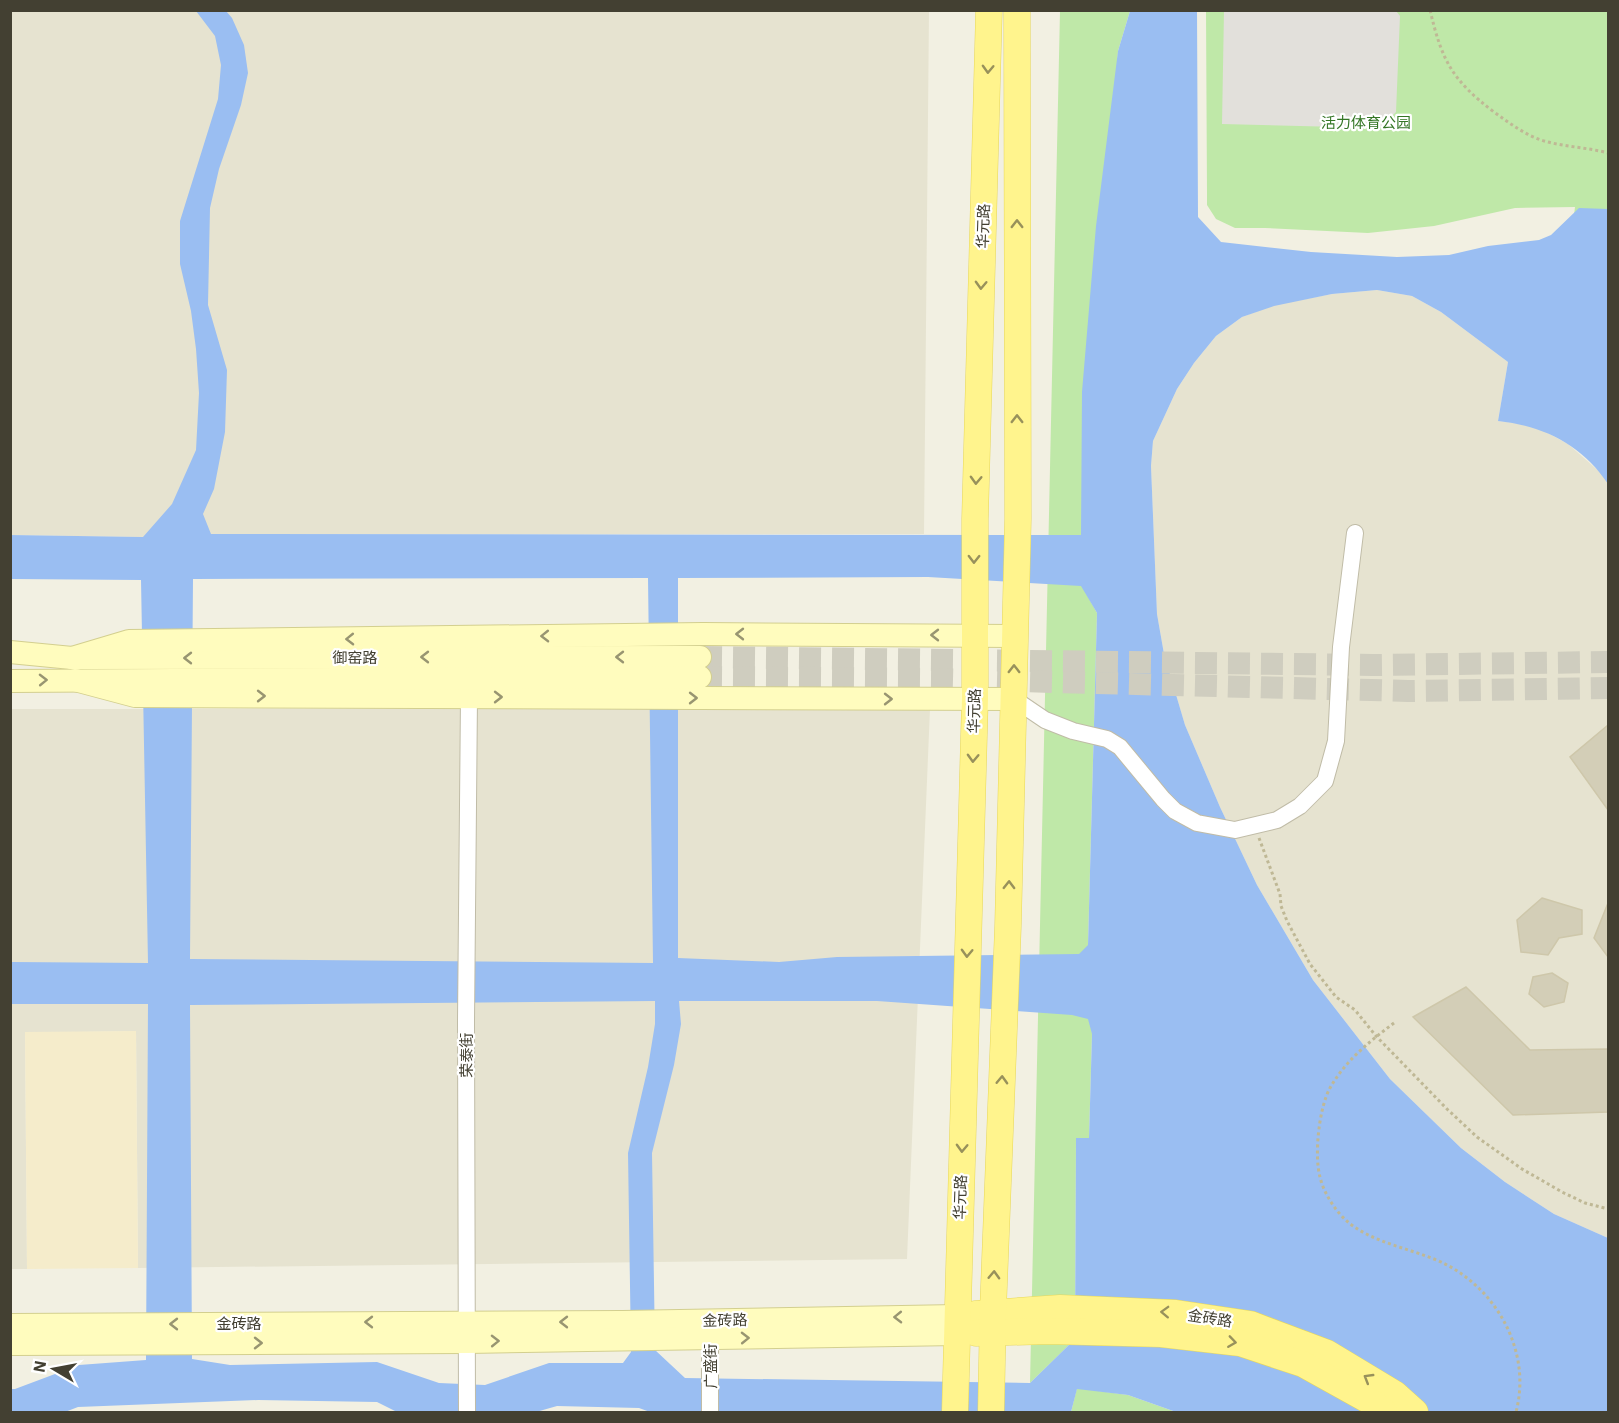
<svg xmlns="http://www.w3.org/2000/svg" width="1619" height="1423" viewBox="0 0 1619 1423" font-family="'IBM Plex Sans','Noto Sans SC',sans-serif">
  <rect width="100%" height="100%" fill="#f2f0e2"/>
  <g fill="#e6e3d0">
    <polygon points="11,11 929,11 924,534 211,534 143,537 11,535"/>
    <polygon points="1377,290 1412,296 1441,312 1508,362 1498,421 1522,424 1544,431 1568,444 1601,473 1608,484 1608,1238 1554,1214 1505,1182 1461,1148 1390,1079 1313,980 1257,885 1220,807 1185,725 1164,654 1157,614 1151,466 1153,441 1177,389 1194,363 1216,336 1242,317 1274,305 1332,294"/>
    <polygon points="11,709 930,709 907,1259 138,1268 136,1031 25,1033 27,1269 11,1269"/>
  </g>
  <polygon fill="#f5eccb" points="136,1031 138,1268 27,1269 25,1032"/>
  <g fill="#bfe8a8">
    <polygon points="1060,11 1130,11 1118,51 1082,586 1097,613 1088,945 1092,1034 1089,1138 1076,1139 1075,1339 1030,1383"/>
    <polygon points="1206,11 1608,11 1608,272 1571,239 1575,207 1515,208 1434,226 1368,233 1265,228 1235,228 1216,219 1207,205 1207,194"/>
    <polygon points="1077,1388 1128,1395 1176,1412 1071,1412"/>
  </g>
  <polygon fill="#e2e0db" points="1224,11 1396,11 1400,16 1396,112 1380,128 1222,124"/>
  <path fill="#9abef2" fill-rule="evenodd" d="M 196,11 L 226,11 L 232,18 L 244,45 L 248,73 L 241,105 L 219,169 L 210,208 L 208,305 L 227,370 L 225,432 L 214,489 L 203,514 L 211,534 L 1081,535 L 1082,392 L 1096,226 L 1118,51 L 1130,11 L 1197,11 L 1198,217 L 1221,242 L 1311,252 L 1397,257 L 1449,255 L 1488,246 L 1539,240 L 1551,235 L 1579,208 L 1608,209 L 1608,484 C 1582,445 1544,426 1498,421 L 1508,362 L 1441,312 L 1412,296 L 1377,290 L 1332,294 L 1274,306 L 1242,317 L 1216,336 L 1194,363 L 1177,389 L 1153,441 L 1151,466 L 1157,614 L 1164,654 L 1185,725 L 1220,807 L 1257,885 L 1313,980 L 1390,1079 L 1461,1148 L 1505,1182 L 1554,1214 L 1608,1238 L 1608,1412 L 1176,1412 L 1128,1395 L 1077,1389 L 1071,1412 L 650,1412 L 639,1408 L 557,1406 L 536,1412 L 397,1412 L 377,1402 L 258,1400 L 78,1407 L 65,1412 L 11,1412 L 10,1389 L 15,1389 L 79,1365 L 146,1360 L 148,1004 L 10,1004 L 11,962 L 148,963 L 141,580 L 11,579 L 10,535 L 143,537 L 172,504 L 196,450 L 199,393 L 196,349 L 191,311 L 180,264 L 180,221 L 218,99 L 221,65 L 215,36 ZM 928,577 L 1081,586 L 1097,613 L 1088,945 L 1079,954 L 837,957 L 779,962 L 678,958 L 678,578 ZM 648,578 L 653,963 L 190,959 L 193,579 ZM 655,1001 L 655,1024 L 648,1067 L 628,1153 L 631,1352 L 623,1363 L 549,1363 L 485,1385 L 439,1383 L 377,1362 L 230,1365 L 192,1359 L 190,1005 ZM 679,1001 L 877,1001 L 1072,1015 L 1088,1019 L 1092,1034 L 1089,1138 L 1076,1138 L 1075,1339 L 1030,1383 L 685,1378 L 655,1350 L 652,1153 L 674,1065 L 681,1024 Z"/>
  <g fill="#d3ceb7" stroke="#cec7aa" stroke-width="1.5">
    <polygon points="1608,725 1608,810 1570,757"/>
    <polygon points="1542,898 1582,910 1582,934 1559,938 1548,955 1521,952 1517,920"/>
    <polygon points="1608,903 1608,957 1594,938"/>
    <polygon points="1552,973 1568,983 1564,1002 1544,1007 1529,994 1533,977"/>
    <polygon points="1466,987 1530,1050 1608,1049 1608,1112 1513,1115 1413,1017"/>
  </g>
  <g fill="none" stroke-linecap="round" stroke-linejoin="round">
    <g stroke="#cfcdbf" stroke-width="22" stroke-dasharray="22 11" stroke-linecap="butt">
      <polyline points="700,657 1373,665 1608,662"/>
      <polyline points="700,677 938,679 1408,691 1608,688"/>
    </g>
    <defs>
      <g id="street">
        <polyline points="1014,699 1045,720 1073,731 1107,739 1120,747 1163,799 1175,811 1197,823 1235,830 1277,820 1300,806 1325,781 1336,741 1341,647 1355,533"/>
        <polyline points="467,1412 466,1021 469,697"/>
        <polyline points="710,1412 710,1327"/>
      </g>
      <g id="secondary">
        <polyline points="10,652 72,658 700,657"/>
        <polyline points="72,658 129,641 703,634 1014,636"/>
        <polyline points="75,680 135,696 1014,699"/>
        <polyline points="10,681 700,677"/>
        <polyline points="10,1325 623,1322 957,1316"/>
        <polyline points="10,1344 467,1342 957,1334"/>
      </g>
      <g id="primary">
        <polyline points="975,1314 1060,1308 1176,1313 1250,1324 1327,1353 1395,1394 1415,1412"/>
        <polyline points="976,1333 1049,1331 1161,1334 1240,1343 1303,1364 1375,1404 1384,1412"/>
        <polyline points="955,1412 975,699 975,519 989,10"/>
        <polyline points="991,1412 993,1311 1008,926 1018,519 1017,10"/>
      </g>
    </defs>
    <use href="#street" stroke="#c0bca7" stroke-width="18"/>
    <use href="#secondary" stroke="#d3cf8f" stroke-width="24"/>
    <use href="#primary" stroke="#e7d75b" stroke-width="27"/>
    <g stroke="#bfb895" stroke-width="3" stroke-dasharray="3 3" stroke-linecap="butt">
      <path d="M 1430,10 C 1442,61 1452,80 1494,112 C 1509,123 1524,134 1541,140 C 1563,147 1586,147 1608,153"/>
      <polyline points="1259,838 1280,894 1281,906 1287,921 1310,964 1336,997 1355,1010 1376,1036 1447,1109 1477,1137 1522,1169 1562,1192 1585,1203 1608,1209"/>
    </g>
    <use href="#street" stroke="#fff" stroke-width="16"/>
    <use href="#secondary" stroke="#fffcbe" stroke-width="22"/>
    <use href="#primary" stroke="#fff48d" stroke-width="26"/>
    <path stroke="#bfb895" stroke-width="3" stroke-dasharray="3 3" stroke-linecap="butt" d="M 1394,1023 C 1370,1041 1345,1061 1330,1088 C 1319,1108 1314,1155 1320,1177 C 1324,1194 1336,1212 1349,1223 C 1376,1244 1410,1248 1441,1262 C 1497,1288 1532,1352 1516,1412"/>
  </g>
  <defs><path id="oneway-chevron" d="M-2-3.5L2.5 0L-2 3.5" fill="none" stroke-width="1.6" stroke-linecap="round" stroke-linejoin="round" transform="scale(1.5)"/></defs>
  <g stroke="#98915b">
    <use href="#oneway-chevron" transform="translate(988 69) rotate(92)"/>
    <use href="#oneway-chevron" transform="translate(1017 224) rotate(-90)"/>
    <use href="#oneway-chevron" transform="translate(981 285) rotate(92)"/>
    <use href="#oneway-chevron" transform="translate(1017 419) rotate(-90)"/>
    <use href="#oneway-chevron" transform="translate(976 480) rotate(92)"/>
    <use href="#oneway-chevron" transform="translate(974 559) rotate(91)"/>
    <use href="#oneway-chevron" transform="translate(1014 669) rotate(-90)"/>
    <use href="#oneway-chevron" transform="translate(973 758) rotate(92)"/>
    <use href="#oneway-chevron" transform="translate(1009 885) rotate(-89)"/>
    <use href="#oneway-chevron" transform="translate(967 953) rotate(92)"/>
    <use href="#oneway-chevron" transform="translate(1002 1080) rotate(-88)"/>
    <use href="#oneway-chevron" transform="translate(962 1148) rotate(92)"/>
    <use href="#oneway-chevron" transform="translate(994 1275) rotate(-88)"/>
    <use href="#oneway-chevron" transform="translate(1165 1312) rotate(-178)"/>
    <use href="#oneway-chevron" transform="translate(1232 1342) rotate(8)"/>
    <use href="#oneway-chevron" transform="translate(1368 1378) rotate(-149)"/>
  </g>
  <g stroke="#989571">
    <use href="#oneway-chevron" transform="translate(740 634) rotate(-180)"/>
    <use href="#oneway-chevron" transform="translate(935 635) rotate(-180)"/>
    <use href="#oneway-chevron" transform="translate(545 636) rotate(179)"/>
    <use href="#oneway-chevron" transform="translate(350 639) rotate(179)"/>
    <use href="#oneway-chevron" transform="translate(425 657) rotate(180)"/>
    <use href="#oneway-chevron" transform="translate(620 657) rotate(180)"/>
    <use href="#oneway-chevron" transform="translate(188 658) rotate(180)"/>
    <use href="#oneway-chevron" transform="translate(43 680) rotate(-1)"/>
    <use href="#oneway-chevron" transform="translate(261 696)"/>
    <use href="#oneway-chevron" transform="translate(498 697)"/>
    <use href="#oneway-chevron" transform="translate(693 698)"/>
    <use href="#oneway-chevron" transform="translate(888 699)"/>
    <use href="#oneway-chevron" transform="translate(898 1317) rotate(179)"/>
    <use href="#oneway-chevron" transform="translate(369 1322) rotate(180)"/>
    <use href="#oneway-chevron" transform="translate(564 1322) rotate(-180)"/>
    <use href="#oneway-chevron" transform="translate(174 1324) rotate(180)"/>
    <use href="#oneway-chevron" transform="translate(745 1338) rotate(-1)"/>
    <use href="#oneway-chevron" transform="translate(495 1341) rotate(-1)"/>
    <use href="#oneway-chevron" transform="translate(258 1343)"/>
  </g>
  <g text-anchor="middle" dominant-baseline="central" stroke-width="4.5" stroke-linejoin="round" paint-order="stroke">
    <g font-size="15" fill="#347625" stroke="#fff">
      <text x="1366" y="122">活力体育公园</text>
    </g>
    <g font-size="15" fill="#434032" stroke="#fff">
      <text transform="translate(983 226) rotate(-88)">华元路</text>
      <text x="355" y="657">御窑路</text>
      <text transform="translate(974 711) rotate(-89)">华元路</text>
      <text transform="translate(466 1055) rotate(-90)">荣泰街</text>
      <text transform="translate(960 1197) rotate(-88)">华元路</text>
      <text transform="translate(1210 1318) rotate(9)">金砖路</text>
      <text transform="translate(725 1320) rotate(-1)">金砖路</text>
      <text x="239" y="1323">金砖路</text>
      <text transform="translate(710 1366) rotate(-90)">广盛街</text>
    </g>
  </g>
  <rect width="1619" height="1423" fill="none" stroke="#434032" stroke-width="24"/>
  <g transform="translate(54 1369) rotate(280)" stroke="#ffffff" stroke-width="4.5" paint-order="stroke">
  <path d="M0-4.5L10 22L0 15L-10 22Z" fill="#434032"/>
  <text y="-9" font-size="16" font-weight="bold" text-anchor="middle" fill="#434032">N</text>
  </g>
</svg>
